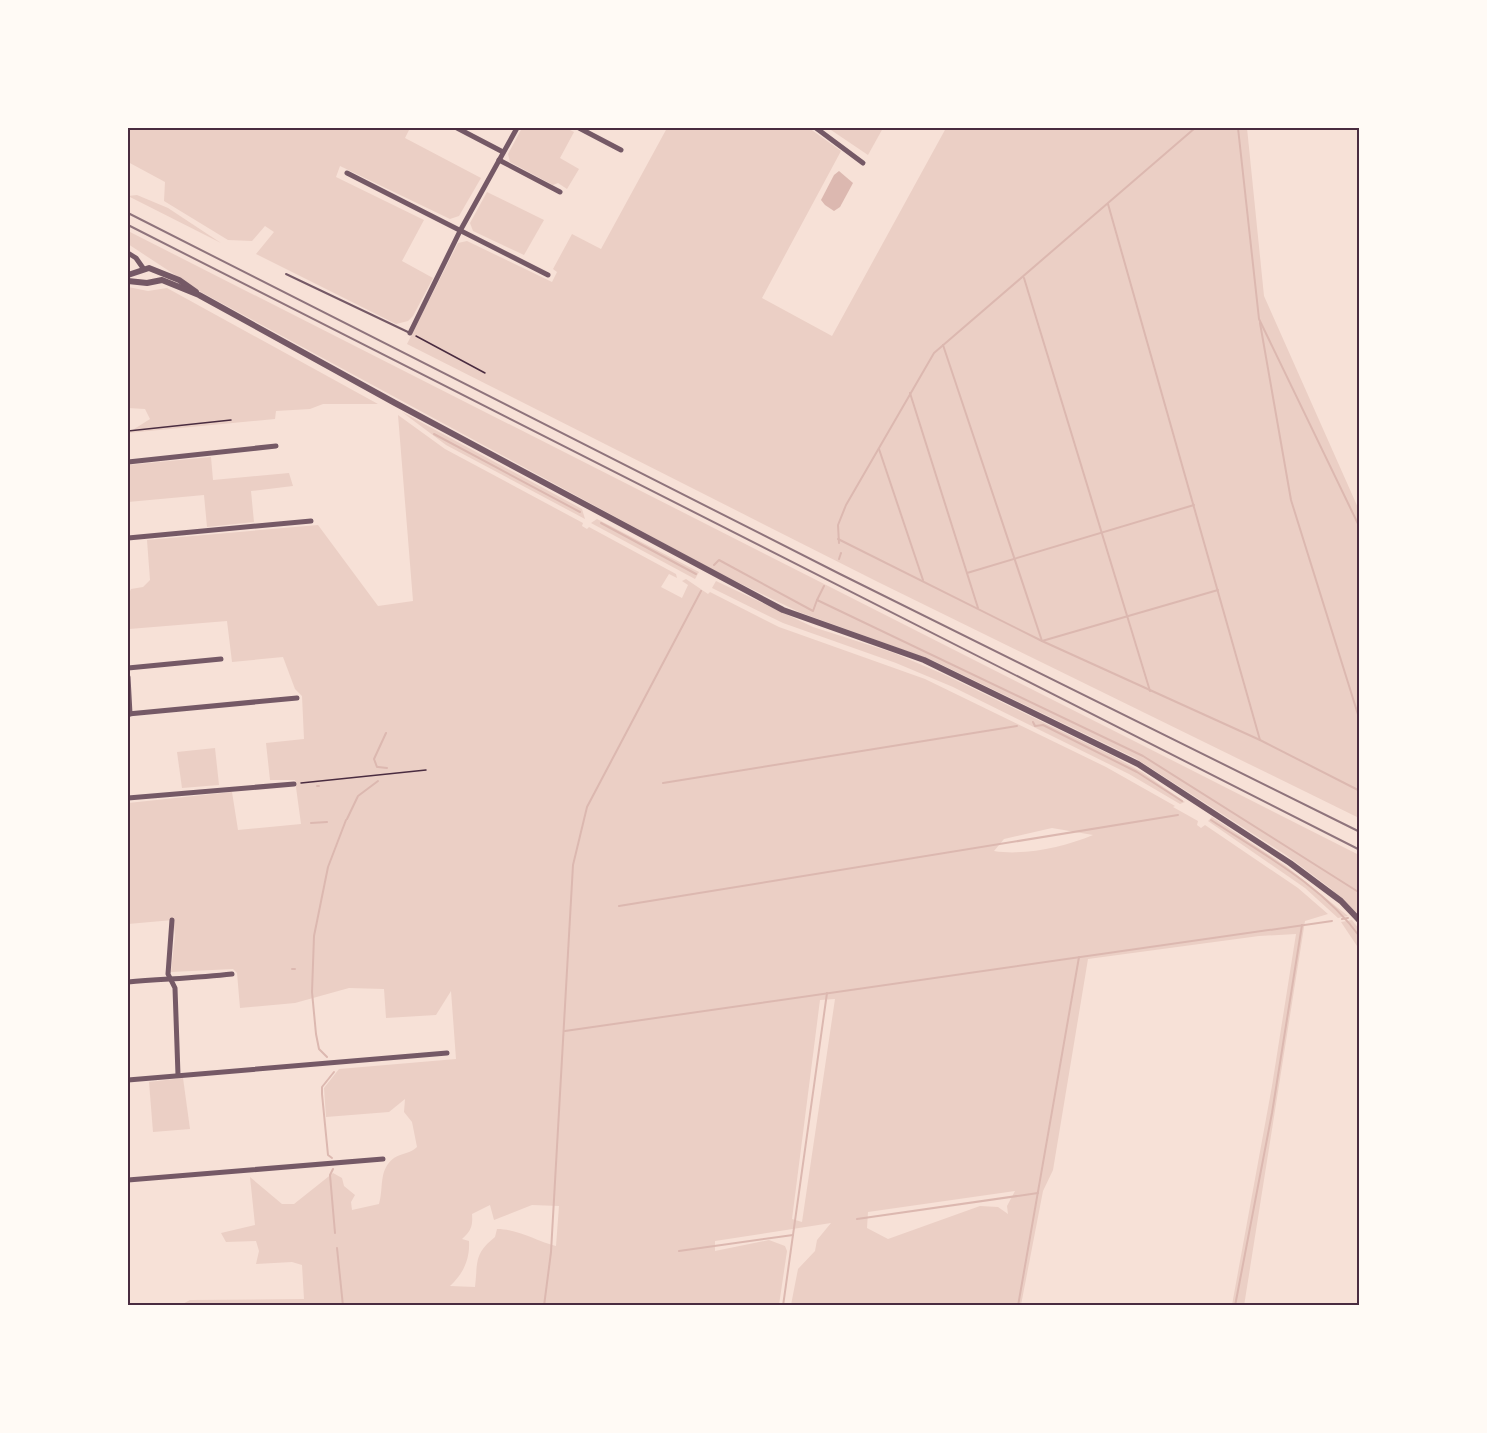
<svg xmlns="http://www.w3.org/2000/svg" width="1487" height="1433" viewBox="0 0 1487 1433" font-family="Poppins,sans-serif">
  <rect width="100%" height="100%" fill="#f7e1d7"/>
  <g fill="#ebcfc5" fill-rule="evenodd">
    <polygon points="128,128 410,128 405,138 481,178 459,216 450,219 340,166 336,177 424,220 402,261 433,278 413,316 408,321 396,324 256,254 274,232 265,226 252,241 228,240 164,201 165,182 128,162"/>
    <polygon points="522,128 566,128 574,132 560,158 579,169 567,189 558,183 553,185 510,162 508,154"/>
    <polygon points="667,128 809,128 841,151 762,298 832,336 946,128 1247,128 1264,296 1359,510 1359,818 878,582 407,344 458,243 467,241 552,282 557,272 553,269 572,234 601,249"/>
    <polygon points="828,128 883,128 868,155"/>
    <polygon points="487,192 544,220 524,255 473,231 470,223"/>
    <polygon points="137,195 168,208 221,243 128,196"/>
    <polygon points="128,231 1359,855 1359,915 1330,888 1286,855 1135,758 934,661 799,612 719,573 201,292 128,244"/>
    <polygon points="128,287 148,291 167,288 378,404 323,404 310,409 276,411 275,419 128,433 150,419 145,409 128,408"/>
    <polygon points="402,412 582,509 585,519 446,445"/>
    <path d="M 398,415 L 445,449 L 583,523 L 582,526 L 587,529 L 589,527 L 676,574 L 677,578 L 669,574 L 661,587 L 682,598 L 688,585 L 682,581 L 686,579 L 708,594 L 710,592 L 779,627 L 925,679 L 1106,767 L 1175,806 L 1173,807 L 1198,821 L 1197,825 L 1201,828 L 1205,825 L 1298,888 L 1328,914 L 1305,921 L 1244,1306 L 1232,1305 L 1272,1086 L 1296,934 L 1259,936 L 1088,959 L 1053,1170 L 1043,1191 L 1021,1305 L 791,1305 L 798,1269 L 815,1251 L 817,1240 L 831,1223 L 715,1241 L 715,1251 L 769,1240 L 785,1246 L 787,1251 L 779,1305 L 179,1306 L 190,1300 L 304,1299 L 302,1265 L 292,1262 L 256,1264 L 259,1251 L 256,1241 L 226,1242 L 221,1233 L 255,1225 L 250,1177 L 282,1204 L 294,1204 L 333,1173 L 342,1178 L 344,1186 L 355,1195 L 351,1202 L 352,1210 L 379,1204 C 384,1188 378,1170 394,1158 C 401,1153 410,1154 417,1147 L 412,1122 L 404,1112 L 405,1099 L 389,1112 L 326,1117 L 324,1088 L 339,1069 L 456,1059 L 451,991 L 436,1015 L 386,1018 L 384,989 L 349,988 L 295,1003 L 240,1008 L 237,973 L 233,969 L 171,972 L 175,935 L 173,920 L 128,924 L 128,803 L 232,792 L 238,830 L 301,824 L 295,780 L 270,780 L 266,743 L 304,739 L 302,696 L 295,689 L 283,657 L 232,662 L 227,621 L 129,629 L 128,595 L 131,589 L 143,587 L 150,580 L 147,540 L 318,525 L 378,606 L 413,601 ZM 1052,828 L 1093,835 C 1064,847 1025,856 994,851 L 1004,839 ZM 835,999 L 802,1222 L 792,1219 L 820,1000 ZM 1015,1191 L 1007,1206 L 1008,1214 L 998,1207 L 980,1206 L 888,1239 L 867,1228 L 868,1212 ZM 490,1205 L 494,1220 L 532,1205 L 559,1206 L 556,1246 C 536,1241 518,1229 497,1229 L 495,1237 C 474,1254 478,1261 475,1287 L 450,1286 C 463,1274 470,1260 469,1241 L 462,1239 C 471,1231 473,1226 472,1214 Z"/>
    <polygon points="211,457 213,480 289,473 293,486 251,491 254,522 207,527 204,495 128,502 128,465"/>
    <polygon points="597,519 699,572 695,579 591,523"/>
    <polygon points="716,581 813,627 894,653 943,674 1111,755 1142,772 1185,802 1180,804 1129,774 953,687 896,663 783,623 712,588"/>
    <polygon points="215,748 219,785 182,788 177,752"/>
    <polygon points="1212,817 1286,866 1348,916 1338,918 1305,888 1208,821"/>
    <polygon points="1352,920 1359,929 1359,949 1341,922"/>
    <polygon points="183,1078 190,1129 153,1132 149,1082"/>
  </g>
  <polygon fill="#dcb8b0" points="839,171 853,183 840,207 834,211 825,205 821,200 834,175"/>
  <g fill="none" stroke-linecap="round" stroke-linejoin="round">
    <g stroke="#dcb8b0" stroke-width="2">
      <polyline points="1238,128 1259,319 1360,528"/>
      <polyline points="1108,204 1260,740"/>
      <polyline points="1024,278 1150,691"/>
      <polyline points="1260,323 1291,500 1360,721"/>
      <polyline points="943,345 1042,641 1218,590"/>
      <polyline points="910,393 978,608"/>
      <polyline points="434,434 580,512"/>
      <polyline points="879,449 923,580"/>
      <polyline points="601,523 696,574"/>
      <polyline points="838,539 1042,641 1260,740 1360,791"/>
      <polyline points="839,543 838,525 846,505 934,353 1195,128"/>
      <polyline points="839,559 841,553"/>
      <polyline points="714,565 719,560 813,611 817,600 1143,756 1360,893"/>
      <polyline points="967,573 1194,505"/>
      <polyline points="817,600 824,586"/>
      <polyline points="1033,722 1035,726 1043,725 1137,772 1182,801"/>
      <polyline points="377,767 374,759 386,733"/>
      <polyline points="378,767 387,768"/>
      <polyline points="663,783 1017,726"/>
      <polyline points="317,786 319,786"/>
      <polyline points="347,819 358,796 378,781"/>
      <path d="M 1211,820 C 1263,854 1323,886 1360,937"/>
      <polyline points="311,823 327,822"/>
      <polyline points="619,906 1178,815"/>
      <polyline points="1342,919 1348,918"/>
      <polyline points="292,969 295,969"/>
      <polyline points="565,1031 1332,921"/>
      <polyline points="327,1057 319,1049 316,1034 312,992 314,936 328,867 346,820"/>
      <polyline points="332,1158 328,1155 322,1094 322,1087 334,1072"/>
      <polyline points="333,1169 330,1175 335,1233"/>
      <polyline points="857,1219 1038,1193"/>
      <polyline points="337,1248 343,1306"/>
      <polyline points="679,1251 793,1235"/>
      <polyline points="544,1306 551,1252 573,865 587,807 701,591"/>
      <polyline points="783,1306 827,993"/>
      <polyline points="1018,1306 1079,957"/>
      <polyline points="1235,1306 1272,1113 1302,925"/>
    </g>
    <g stroke="#4a2c40" stroke-width="1.5">
      <polyline points="416,336 485,373"/>
      <polyline points="128,431 231,420"/>
      <polyline points="301,783 426,770"/>
    </g>
    <polyline stroke="#755966" stroke-width="2" points="286,274 410,333"/>
    <g stroke="#755966" stroke-width="5">
      <polyline points="457,128 503,152"/>
      <polyline points="579,128 621,150"/>
      <polyline points="816,128 863,163"/>
      <polyline points="499,160 560,192"/>
      <polyline points="347,173 548,275"/>
      <polyline points="128,253 136,258 143,268"/>
      <polyline points="410,333 460,231 517,128"/>
      <polyline points="128,462 276,446"/>
      <polyline points="128,538 311,521"/>
      <polyline points="128,668 221,659"/>
      <polyline points="128,677 130,714"/>
      <polyline points="128,714 297,698"/>
      <polyline points="128,798 294,784"/>
      <polyline points="172,920 168,974 175,988 178,1075"/>
      <path d="M 128,982 C 163,979 197,978 232,974"/>
      <polyline points="128,1080 447,1053"/>
      <polyline points="128,1180 383,1159"/>
    </g>
    <g stroke="#755966" stroke-width="6">
      <polyline points="128,275 149,268 179,280 196,292"/>
      <polyline points="128,281 147,283 162,280 199,295 395,403 783,610 924,660 1138,764 1290,863 1341,901 1360,921"/>
    </g>
    <g stroke="#8f747c" stroke-width="2">
      <polyline points="128,213 840,574 1360,832"/>
      <polyline points="128,225 1360,850"/>
    </g>
  </g>
  <rect width="1487" height="1433" fill="none" stroke="#fffaf5" stroke-width="258"/>
  <rect x="129" y="129" width="1229" height="1175" fill="none" stroke="#4a2c40" stroke-width="2"/>
</svg>
